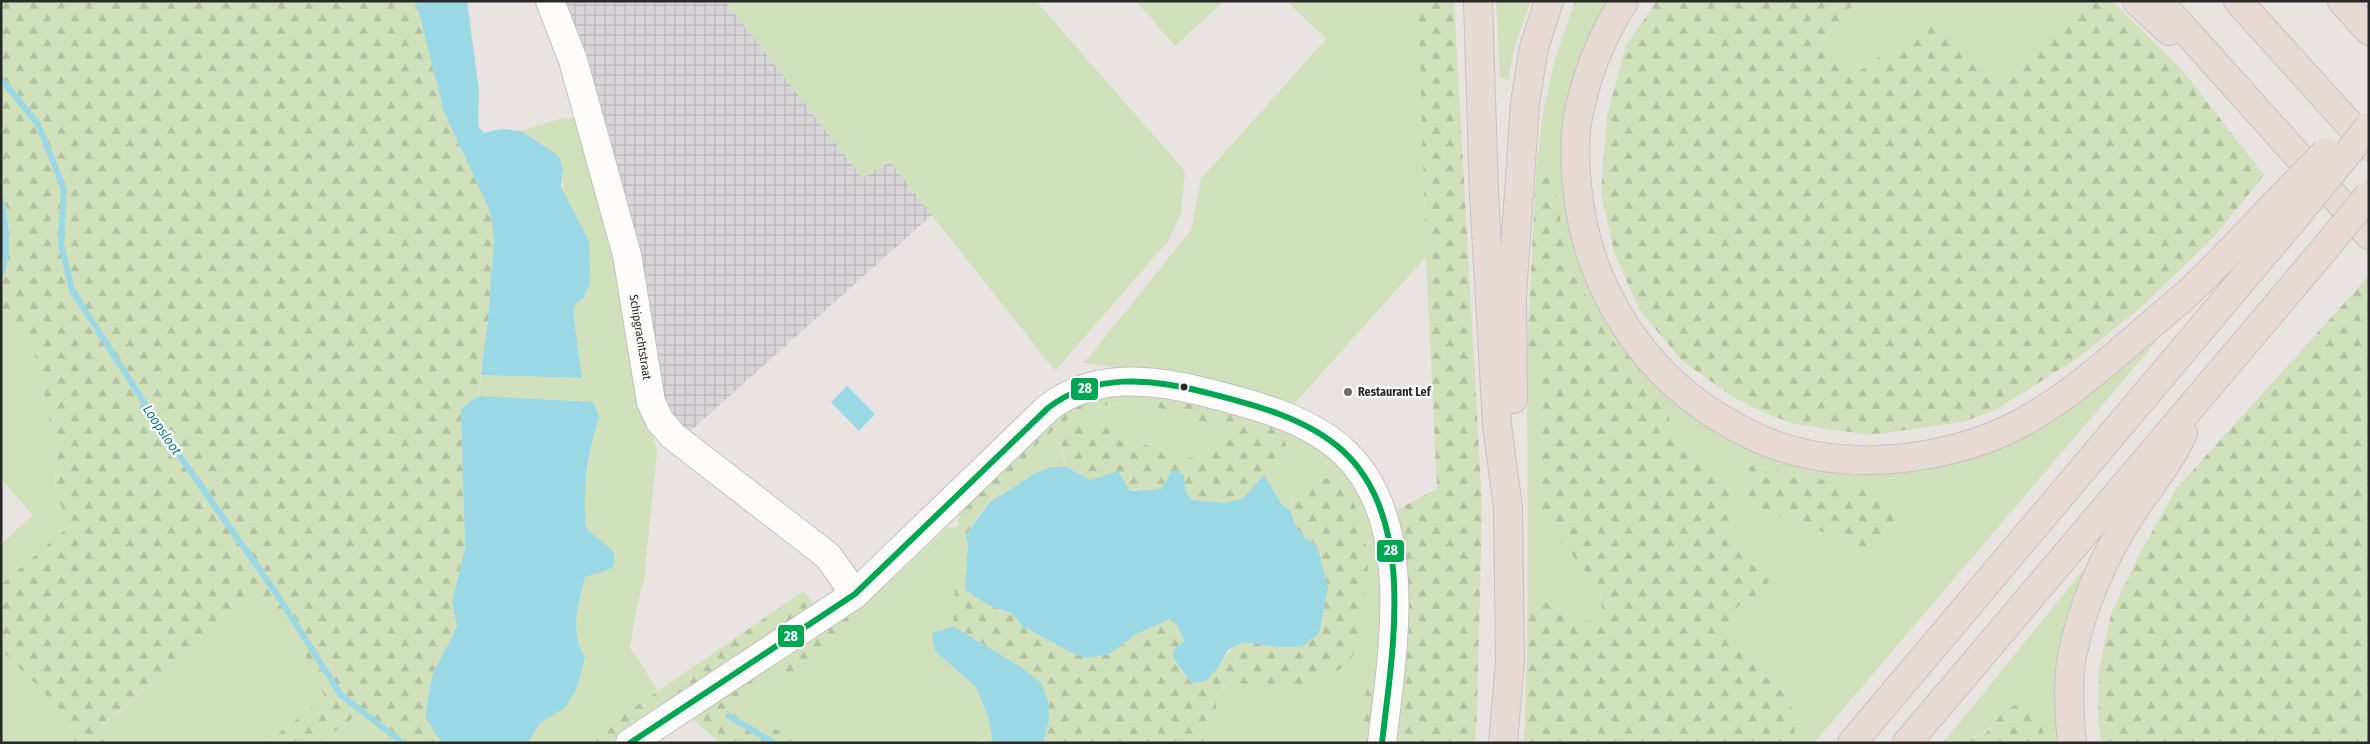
<svg xmlns="http://www.w3.org/2000/svg" width="2370" height="744" viewBox="0 0 2370 744" font-family="'Fira Sans Condensed',sans-serif">
  <defs>
    <pattern id="industrial-grid" width="8" height="8" patternUnits="userSpaceOnUse" patternTransform="scale(1.25)"><rect width="8" height="8" fill="#d7d5d7"/><path d="M0 4h8M4 0v8" fill="none" stroke="#b9b7b9"/></pattern>
    <pattern id="forest-firs" width="22" height="20" patternUnits="userSpaceOnUse" patternTransform="scale(1.25)"><rect width="22" height="20" fill="#cfe0bb"/><path d="M5 1l3.5 6h-7zM16 11l3.5 6h-7z" fill="#b2c0a1"/></pattern>
  </defs>
  <rect width="100%" height="100%" fill="#e8e3e0"/>
  <polygon fill="url(#industrial-grid)" points="565,1 725,1 863,178 890,161 932,215 687,434 661,403"/>
  <g fill="#cfe0bb" fill-rule="evenodd">
    <polygon points="725,1 1036,1 1185,171 1181,213 1169,240 1055,371 890,162 863,178"/>
    <polygon points="1136,1 1224,1 1175,46"/>
    <polygon points="1287,1 1418,1 1426,257 1294,404 1222,382 1084,363 1191,230 1201,179 1326,39"/>
    <polygon points="1496,1 1531,1 1515,46 1508,80 1500,77"/>
    <polygon points="1594,1 1610,1 1567,114 1623,344 1617,348 1576,279 1564,246 1554,174 1536,169 1543,113 1554,63 1574,4 1588,9"/>
    <polygon points="1857,1 2097,1 2003,78 1932,20 1855,74 1825,38"/>
    <path d="M 577,118 L 587,138 L 657,452 L 644,580 L 637,605 L 630,647 L 658,691 L 582,743 L 528,743 L 540,723 L 565,708 L 585,658 C 569,629 578,608 585,577 L 605,571 L 594,534 L 586,528 L 583,500 L 594,432 L 599,417 L 593,402 L 478,396 L 481,375 L 582,378 L 573,312 L 576,303 L 566,198 C 561,186 564,184 563,171 C 562,151 536,141 521,131 L 559,119 Z"/>
    <polygon points="1,311 10,311 34,352 57,452 55,490 70,526 1,585 1,544 33,515 1,479"/>
    <path d="M 2152,338 L 2156,342 L 1814,743 L 1792,743 L 1797,719 L 1787,698 L 1738,641 L 1732,626 L 1737,607 L 1747,602 L 1756,567 L 1744,560 L 1729,535 L 1736,505 L 1732,492 L 1672,443 L 1669,416 L 1678,404 L 1731,439 L 1950,460 ZM 1749,465 L 1866,488 L 1894,534 L 1886,541 L 1865,548 L 1744,502 Z"/>
    <polygon points="1527,352 1543,377 1541,517 1600,589 1602,611 1595,621 1580,620 1548,603 1528,599"/>
    <path d="M 1126,402 L 1151,403 L 1167,412 L 1220,426 L 1225,432 C 1218,448 1197,456 1181,461 C 1158,450 1152,441 1126,446 L 1107,428 L 1059,442 L 1066,467 C 1038,467 1012,488 989,503 C 1007,473 1042,432 1074,415 C 1090,407 1108,405 1126,402 Z"/>
    <polygon points="1277,426 1306,439 1347,470 1372,519 1384,586 1378,688 1367,686 1356,743 1208,743 1216,714 1216,701 1224,687 1233,682 1276,688 1299,685 1323,478 1296,487 1291,496 1290,510 1283,506 1264,475 1273,465 1283,460"/>
    <polygon points="948,527 956,528 966,535 968,543 965,590 955,587 953,626 933,633 935,651 976,687 988,717 993,743 983,739 978,743 804,743 757,720 737,702 774,678 817,662 852,607 870,600"/>
    <path d="M 2084,569 L 2090,574 L 2063,743 L 2047,743 L 2039,719 L 2004,710 C 1982,737 1983,738 1947,738 Z"/>
    <polygon points="257,598 267,610 295,634 325,697 266,743 109,743 101,726"/>
    <polygon points="1,649 66,714 73,743 1,743"/>
    <polygon points="353,718 388,733 401,743 318,743"/>
  </g>
  <g fill="url(#forest-firs)">
    <path d="M 1,1 L 416,1 L 444,112 L 490,211 L 494,240 L 488,319 L 478,396 L 461,409 L 465,548 L 452,602 L 457,627 L 433,673 L 428,696 L 426,719 L 442,743 L 401,743 L 388,733 L 353,718 L 318,743 L 266,743 L 325,697 L 295,634 L 267,610 L 257,598 L 101,725 L 109,743 L 73,743 L 65,714 L 1,649 L 1,585 L 69,526 L 55,490 L 57,452 L 34,352 L 10,311 L 1,311 C 1,302 0,288 2,280 C 10,251 12,219 1,191 Z"/>
    <polygon points="1418,1 1454,1 1482,505 1477,712 1475,743 1395,743 1409,627 1398,509 1437,489 1426,257"/>
    <polygon points="1573,1 1594,1 1589,9 1574,4"/>
    <polygon points="1657,1 1857,1 1825,38 1855,74 1932,20 2003,78 2097,1 2112,1 2182,70 2264,175 2212,239 2141,307 2078,358 1997,409 1963,422 1870,435 1796,424 1769,415 1735,398 1682,361 1639,309 1614,252 1601,193 1607,116 1626,45"/>
    <polygon points="1536,169 1554,173 1564,246 1576,279 1617,347 1623,344 1678,404 1669,416 1673,443 1732,492 1736,505 1729,535 1744,560 1756,567 1770,580 1761,593 1737,607 1732,626 1738,641 1787,698 1797,719 1792,743 1523,743 1525,727 1528,599 1548,603 1580,620 1595,621 1602,611 1600,589 1541,517 1543,377 1527,352"/>
    <polygon points="2369,276 2369,743 2102,743 2098,722 2099,669 2111,614 2138,557 2176,489"/>
    <path d="M 1151,391 L 1277,426 C 1286,438 1288,445 1283,460 C 1266,469 1259,488 1243,498 C 1230,507 1206,502 1192,501 L 1186,492 L 1184,476 L 1171,472 L 1161,489 L 1129,490 L 1091,480 L 1066,467 C 1060,434 1052,442 1084,423 L 1107,428 L 1126,446 C 1152,441 1158,450 1181,461 C 1197,456 1218,448 1225,432 L 1220,426 L 1167,412 L 1151,403 L 1126,402 L 1100,406 L 1073,415 L 1042,439 L 999,486 L 966,535 L 956,528 L 959,524 L 958,518 L 966,504 L 1023,440 L 1086,399 Z"/>
    <polygon points="1749,465 1866,488 1887,502 1896,523 1894,534 1886,542 1865,548 1744,502"/>
    <path d="M 1323,478 L 1343,482 L 1356,508 L 1365,538 L 1368,568 L 1358,646 L 1351,658 L 1332,676 L 1299,685 L 1276,688 L 1233,682 L 1224,686 L 1216,701 L 1216,714 L 1208,743 L 1043,743 L 1049,720 L 1021,667 L 953,626 L 955,587 L 965,590 L 986,604 L 1011,613 L 1023,626 L 1070,652 L 1086,658 L 1110,654 L 1136,634 L 1170,618 L 1178,626 L 1184,642 L 1174,649 L 1173,657 C 1178,663 1182,673 1188,679 C 1208,698 1224,644 1244,642 C 1254,641 1268,646 1278,647 L 1328,587 C 1325,575 1324,555 1315,545 C 1313,542 1308,541 1305,538 C 1291,524 1286,505 1296,487 Z"/>
    <polygon points="804,591 816,606 609,743 582,743"/>
    <polygon points="852,607 856,621 836,647 817,662 774,678 737,702 757,720 804,743 721,743 687,715"/>
    <polygon points="1367,686 1378,688 1370,743 1356,743"/>
    <polygon points="2018,704 2039,719 2047,743 1943,743 1947,738 1974,738 1986,733 2004,710"/>
  </g>
  <g fill="#99d8e4">
    <polygon points="416,1 467,1 479,91 478,126 484,133 501,129 521,131 555,153 560,159 563,169 561,187 589,241 590,282 583,299 576,303 573,312 582,378 481,375 488,319 494,240 490,211 444,112"/>
    <path d="M 1,191 C 9,212 14,261 1,280 Z"/>
    <polygon points="847,386 875,414 859,431 831,402"/>
    <path d="M 478,396 L 593,402 L 599,417 C 588,452 582,491 586,528 L 614,552 L 614,566 L 605,571 L 585,577 C 578,608 569,629 585,658 L 577,688 L 565,708 L 540,723 L 528,743 L 442,743 L 426,719 L 428,696 L 433,673 L 457,627 L 452,602 L 465,548 L 461,409 Z"/>
    <polygon points="1052,467 1066,467 1091,480 1118,471 1129,490 1133,491 1161,489 1171,472 1177,470 1184,475 1186,492 1192,500 1224,503 1242,499 1264,475 1283,506 1290,510 1295,525 1306,539 1315,544 1319,553 1328,587 1319,633 1303,646 1278,647 1243,642 1228,650 1218,667 1207,680 1196,683 1189,680 1173,657 1174,649 1184,641 1178,626 1170,619 1136,634 1110,654 1086,658 1070,652 1023,626 1011,613 986,604 965,590 968,543 966,535 989,503 1035,473"/>
    <polygon points="953,626 1021,667 1041,683 1048,701 1049,720 1043,743 993,743 988,717 976,687 935,651 932,633"/>
  </g>
  <g fill="none" stroke-linecap="round" stroke-linejoin="round">
    <g stroke="#99d8e4" stroke-width="6">
      <polyline points="1,79 38,124 64,189 61,244 72,290 163,432 276,593 341,695 403,743"/>
      <polyline points="729,716 774,743"/>
    </g>
    <defs>
      <g id="minor">
        <path id="s1" d="M 550,1 L 573,60 L 627,255 L 651,402 L 660,421 L 673,436 L 828,556 L 855,594"/>
        <path d="M 630,743 L 855,594 L 1048,408 C 1093,373 1151,378 1204,392 C 1251,404 1305,417 1342,450 C 1418,519 1392,653 1382,743"/>
      </g>
      <g id="highway">
        <polyline points="1478,1 1484,194 1497,425 1508,508 1510,661 1503,743"/>
        <path d="M 1624,1 C 1601,38 1584,80 1577,123 C 1574,144 1575,164 1577,185 C 1586,288 1645,379 1736,427 C 1746,432 1756,438 1767,442 C 1833,468 1907,464 1974,443 C 2032,425 2081,385 2126,346 C 2147,328 2167,311 2187,294 C 2219,264 2249,231 2279,200"/>
        <polyline points="2137,1 2169,31"/>
        <polyline points="2159,1 2369,235"/>
        <polyline points="2238,1 2369,146"/>
        <polyline points="2342,1 2369,31"/>
        <polyline points="1513,399 1512,296 1525,103 1534,47 1549,1"/>
        <polyline points="1852,743 2292,221"/>
        <polyline points="1907,743 2322,252"/>
        <path d="M 2072,743 C 2069,714 2067,684 2072,656 C 2082,606 2104,555 2132,513 C 2149,486 2170,463 2183,433"/>
      </g>
    </defs>
    <use href="#minor" stroke="#c2c0c1" stroke-width="30"/>
    <use href="#highway" stroke="#c4c2c1" stroke-width="30"/>
    <use href="#minor" stroke="#fcfbfa" stroke-width="28"/>
    <use href="#highway" stroke="#e7dad4" stroke-width="28"/>
    <defs>
      <g id="highway-bridge">
        <polyline points="2279,200 2326,152"/>
        <polyline points="2292,221 2369,127"/>
        <polyline points="2322,252 2369,195"/>
      </g>
    </defs>
    <use href="#highway-bridge" stroke="#c4c2c1" stroke-width="30" stroke-linecap="butt"/>
    <use href="#highway-bridge" stroke="#e7dad4" stroke-width="28"/>
    <defs>
      <path id="bus-1" d="M 630,743 L 855,594 L 1048,408 C 1093,373 1151,378 1204,392 C 1251,404 1305,417 1342,450 C 1418,519 1392,653 1382,743"/>
    </defs>
    <use href="#bus-1" stroke="#fff" stroke-width="10"/>
    <use href="#bus-1" stroke="#00a651" stroke-width="6"/>
  </g>
  <circle fill="#292929" stroke="#fff" stroke-width="2" cx="1184" cy="387" r="4.5"/>
  <circle fill="#6c6a69" stroke="#fff" stroke-width="2" cx="1348" cy="392" r="5"/>
  <g text-anchor="middle" dominant-baseline="central" stroke-width="4.5" stroke-linejoin="round" paint-order="stroke">
    <g font-size="12" fill="#292929" stroke="#fff">
      <text stroke="none"><textPath href="#s1" startOffset="349">Schipgrachtstraat</textPath></text>
    </g>
    <g font-size="12" font-weight="bold" fill="#292929" stroke="#fff" text-anchor="start">
      <text x="1358" y="392">Restaurant Lef</text>
    </g>
    <g font-size="14" font-style="italic" fill="#177390" stroke="#fff">
      <text transform="translate(162 430) rotate(56)">Loopsloot</text>
    </g>
  </g>
  <g stroke="#fff" stroke-width="2">
    <rect x="1070" y="377" width="29" height="24" rx="5" fill="#00a651"/>
    <rect x="1376" y="539" width="29" height="24" rx="5" fill="#00a651"/>
    <rect x="777" y="624" width="28" height="24" rx="5" fill="#00a651"/>
  </g>
  <g font-size="14" text-anchor="middle" font-weight="bold" fill="#fff">
    <text x="1085" y="393">28</text>
    <text x="1391" y="555">28</text>
    <text x="791" y="641">28</text>
  </g>
  <rect width="2370" height="744" fill="none" stroke="#292929" stroke-width="5"/>
</svg>
